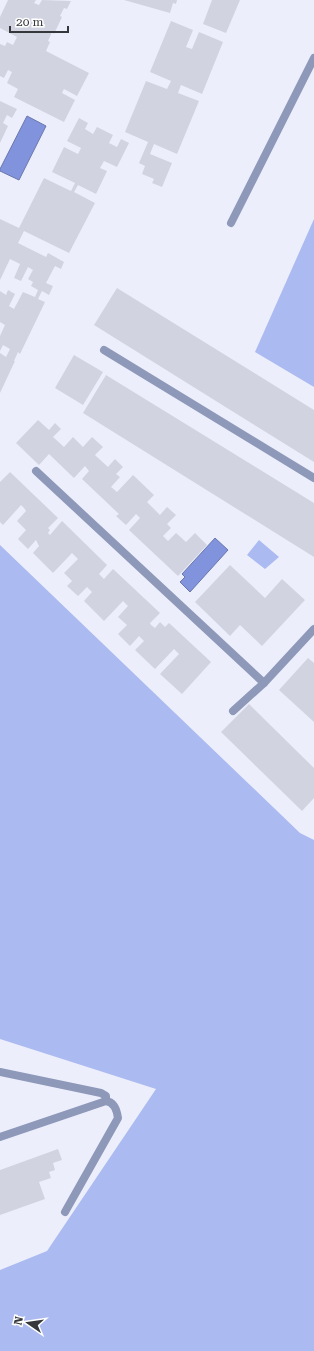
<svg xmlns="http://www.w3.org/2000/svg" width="314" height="1351" viewBox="0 0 314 1351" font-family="'Roboto Serif',serif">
  <rect width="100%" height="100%" fill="#eceffb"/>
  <g fill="#abbaf0">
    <polygon points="314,219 314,387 255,352"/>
    <polygon points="259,540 279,557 265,569 247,555"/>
    <polygon points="0,545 300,833 314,840 314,1351 0,1351 0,1270 47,1251 156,1089 0,1039"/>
  </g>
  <g fill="#8193dd" stroke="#6a77ac">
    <polygon points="27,116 46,126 19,180 0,171 0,169"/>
    <polygon points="215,538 228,550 190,592 180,582 185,577 182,574"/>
  </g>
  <g fill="#d1d4e0">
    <polygon points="8,0 36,0 34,3 39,5 42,0 71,1 67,9 64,8 60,16 62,17 54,34 52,32 48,41 50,42 46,51 89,73 77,96 64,89 62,93 75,100 64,122 14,97 18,89 7,83 12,72 8,70 4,78 0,76 0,44 5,46 7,42 13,45 17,37 0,28 0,17"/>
    <polygon points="124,0 177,0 176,4 173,3 170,13"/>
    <polygon points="212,0 240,0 226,33 203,24"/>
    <polygon points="171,21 193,30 186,47 192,49 199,32 223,42 202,94 181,85 178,93 199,101 177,154 154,144 150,154 172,163 162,187 152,183 154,179 142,174 145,166 139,163 148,142 125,132 146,81 167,89 171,81 150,72"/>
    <polygon points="0,101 17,109 12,118 7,115 3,123 8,126 0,143"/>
    <polygon points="79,118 88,123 85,129 93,134 97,127 113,135 109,143 117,147 121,139 129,143 117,167 104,161 100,168 107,171 96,194 78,185 74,192 95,203 69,253 24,231 18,243 46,257 48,253 64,262 61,269 55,266 46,283 53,286 49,295 42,291 38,299 45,302 20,354 18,352 14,361 15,361 0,393 0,353 6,357 10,349 3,345 0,351 0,336 5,325 0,322 0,291 6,295 8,290 15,294 9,306 14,309 23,292 35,297 38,290 31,286 33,282 28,279 33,270 28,267 21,281 14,278 20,264 10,259 0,280 0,219 19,228 44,178 71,191 75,183 52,172 64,147 78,154 81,148 67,141"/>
    <polygon points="117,288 314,410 314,462 94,325"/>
    <polygon points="74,355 103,372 83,405 55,388"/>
    <polygon points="106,375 314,503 314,557 83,413"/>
    <polygon points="38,420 49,430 55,423 61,429 53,437 64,447 73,437 83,447 92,437 103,447 95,455 97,457 108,467 115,459 123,467 116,474 120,477 111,487 117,492 133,475 154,495 147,502 160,515 167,507 176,515 167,524 171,528 163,536 168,541 176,533 186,542 195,533 207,545 178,576 129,530 140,518 136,514 126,525 116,516 119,514 82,479 89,471 85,466 74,478 49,454 39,465 16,443"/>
    <polygon points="10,472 58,518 48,528 50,530 48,533 50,535 62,521 107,565 99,574 104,579 113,569 160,613 150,623 151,625 155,628 160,622 165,627 169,623 211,662 182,694 160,674 179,654 174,649 155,669 135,650 144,641 139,636 130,646 118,634 127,625 118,617 128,606 123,601 104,621 84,601 92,592 87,587 78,596 67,586 72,581 64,573 78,559 72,553 53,573 33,553 39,546 36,540 28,549 18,539 26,530 17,521 26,511 24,508 21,505 3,525 0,522 0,482"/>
    <polygon points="230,565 265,598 282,579 305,600 262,646 240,625 230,636 195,602"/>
    <polygon points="308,658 314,663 314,722 279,690"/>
    <polygon points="249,704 314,768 314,798 302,811 221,732"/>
    <polygon points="58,1149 62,1160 53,1163 55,1170 49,1172 51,1178 39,1182 45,1199 0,1215 0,1170"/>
  </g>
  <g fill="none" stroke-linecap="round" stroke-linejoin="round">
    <polyline stroke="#8e98b9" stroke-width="8" points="231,223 314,58"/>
    <g stroke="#8e98b9" stroke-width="8">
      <polyline points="104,350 314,478"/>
      <polyline points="36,471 264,683"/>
      <polyline points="233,711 264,683 314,629"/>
      <polyline points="0,1072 101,1093 106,1096 106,1101 0,1137"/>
      <path d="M 65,1212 L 118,1118 C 117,1111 115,1102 106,1101"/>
    </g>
  </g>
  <g transform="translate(28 1323) rotate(283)" stroke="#ffffff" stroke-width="3" paint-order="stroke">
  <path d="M0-3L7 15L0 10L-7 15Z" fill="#35373b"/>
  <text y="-6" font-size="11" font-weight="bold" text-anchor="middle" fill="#35373b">N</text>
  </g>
  <path d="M10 26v6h58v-6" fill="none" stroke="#35373b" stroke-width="2"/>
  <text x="16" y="26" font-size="12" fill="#35373b" stroke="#ffffff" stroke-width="3" paint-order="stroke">20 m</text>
</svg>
